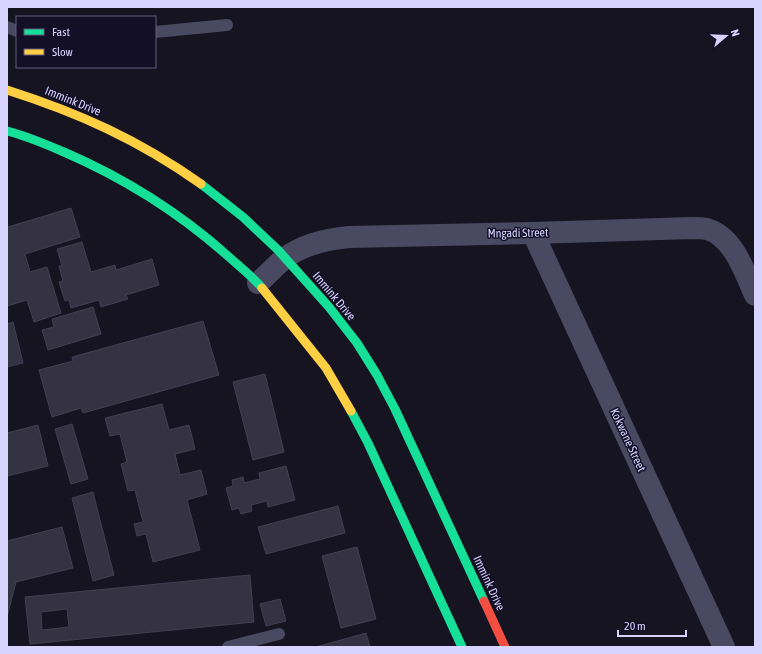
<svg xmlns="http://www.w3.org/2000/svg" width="762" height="654" viewBox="0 0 762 654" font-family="'Asap Condensed',sans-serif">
  <rect width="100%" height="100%" fill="#161421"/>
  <g fill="#343243" stroke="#433f54" fill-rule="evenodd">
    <polygon points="71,208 80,237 25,254 30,272 47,267 61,313 34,322 27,300 7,306 7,222 8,227"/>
    <polygon points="82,242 91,272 115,265 116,270 152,259 159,285 126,295 128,299 101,307 99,300 71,308 69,300 65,301 59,282 63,281 59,266 62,266 57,249"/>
    <polygon points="93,307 101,334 48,350 42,330 54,327 52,319"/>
    <polygon points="203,321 219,375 83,413 81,408 52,417 39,370 73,361 72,357"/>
    <polygon points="13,322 23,363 7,367 7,324"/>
    <polygon points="265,374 284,452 253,460 233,382"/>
    <polygon points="162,404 169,430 189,425 195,449 175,454 180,475 201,470 207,494 187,500 200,550 153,562 146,534 137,536 134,524 143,522 135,490 128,491 121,464 127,462 120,434 110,436 105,418"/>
    <polygon points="72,424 88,479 71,484 55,429"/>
    <polygon points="38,425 48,466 7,476 7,433"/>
    <polygon points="286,466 295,500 268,507 267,501 251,505 252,511 241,514 239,508 232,510 226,488 233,486 232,480 243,477 244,483 260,479 259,473"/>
    <polygon points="93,492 114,575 93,581 72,498"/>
    <polygon points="338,506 345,533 266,554 258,527"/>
    <polygon points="62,527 73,568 16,582 7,617 7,541"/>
    <polygon points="357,547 376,619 341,628 322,556"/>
    <path d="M 250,575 L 254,622 L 30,644 L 25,597 ZM 67,609 L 69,627 L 42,630 L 41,612 Z"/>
    <polygon points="280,599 286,621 266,626 260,604"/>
    <polygon points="366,633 370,647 316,647"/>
  </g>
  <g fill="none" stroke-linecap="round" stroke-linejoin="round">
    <g stroke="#4a4962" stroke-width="12">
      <polyline points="7,27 17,31"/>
      <polyline points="155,32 227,25"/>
      <polyline points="228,647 279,634"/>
    </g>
    <g stroke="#4a4962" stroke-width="22">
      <polyline points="533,233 724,647"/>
      <path d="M 258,283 C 267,275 276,265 285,258 C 304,244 327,239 349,237 L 533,233 L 692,228 C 697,228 702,228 707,229 C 734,237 745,273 755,295"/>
    </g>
    <g stroke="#16e098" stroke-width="9">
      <path d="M 7,131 C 27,136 45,144 64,152 C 124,178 180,213 229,257 C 240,267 253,277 262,288"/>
      <polyline points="201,184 243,217 278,250 329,307 357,343 377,375 395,409 484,601"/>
      <polyline points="351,411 368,443 462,647"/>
    </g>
    <g stroke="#ffcf43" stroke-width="9">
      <path d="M 7,90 C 79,113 139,140 201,184"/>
      <polyline points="262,288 326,368 351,411"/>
    </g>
    <polyline stroke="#f24e42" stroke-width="9" points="484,601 505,647"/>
  </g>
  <g text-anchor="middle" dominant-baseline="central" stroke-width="3" stroke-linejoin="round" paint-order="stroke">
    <g font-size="12" fill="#d9d4ff" stroke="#130f26">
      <text transform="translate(73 101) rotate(22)">Immink Drive</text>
      <text transform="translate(518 233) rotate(-1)">Mngadi Street</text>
      <text transform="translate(334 296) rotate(50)">Immink Drive</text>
      <text transform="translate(628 440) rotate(65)">Kokwane Street</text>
      <text transform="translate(489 583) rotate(65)">Immink Drive</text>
    </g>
  </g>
  <rect width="762" height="654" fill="none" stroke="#d9d4ff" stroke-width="16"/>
  <rect x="16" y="16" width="140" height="52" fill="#130f26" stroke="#625e7d"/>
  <rect x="24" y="29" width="20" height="6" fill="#16e098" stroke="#625e7d"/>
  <text x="52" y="36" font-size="12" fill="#d9d4ff">Fast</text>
  <rect x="24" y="49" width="20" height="6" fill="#ffcf43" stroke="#625e7d"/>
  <text x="52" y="56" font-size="12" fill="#d9d4ff">Slow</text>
  <g transform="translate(726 36) rotate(71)" stroke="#130f26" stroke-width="3" paint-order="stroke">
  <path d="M0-3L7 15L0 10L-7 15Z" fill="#d9d4ff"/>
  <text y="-6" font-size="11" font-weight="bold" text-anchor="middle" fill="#d9d4ff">N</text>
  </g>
  <path d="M618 630v6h68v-6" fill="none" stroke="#d9d4ff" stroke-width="2"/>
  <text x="624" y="630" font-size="12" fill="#d9d4ff" stroke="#130f26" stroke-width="3" paint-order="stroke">20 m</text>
</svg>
